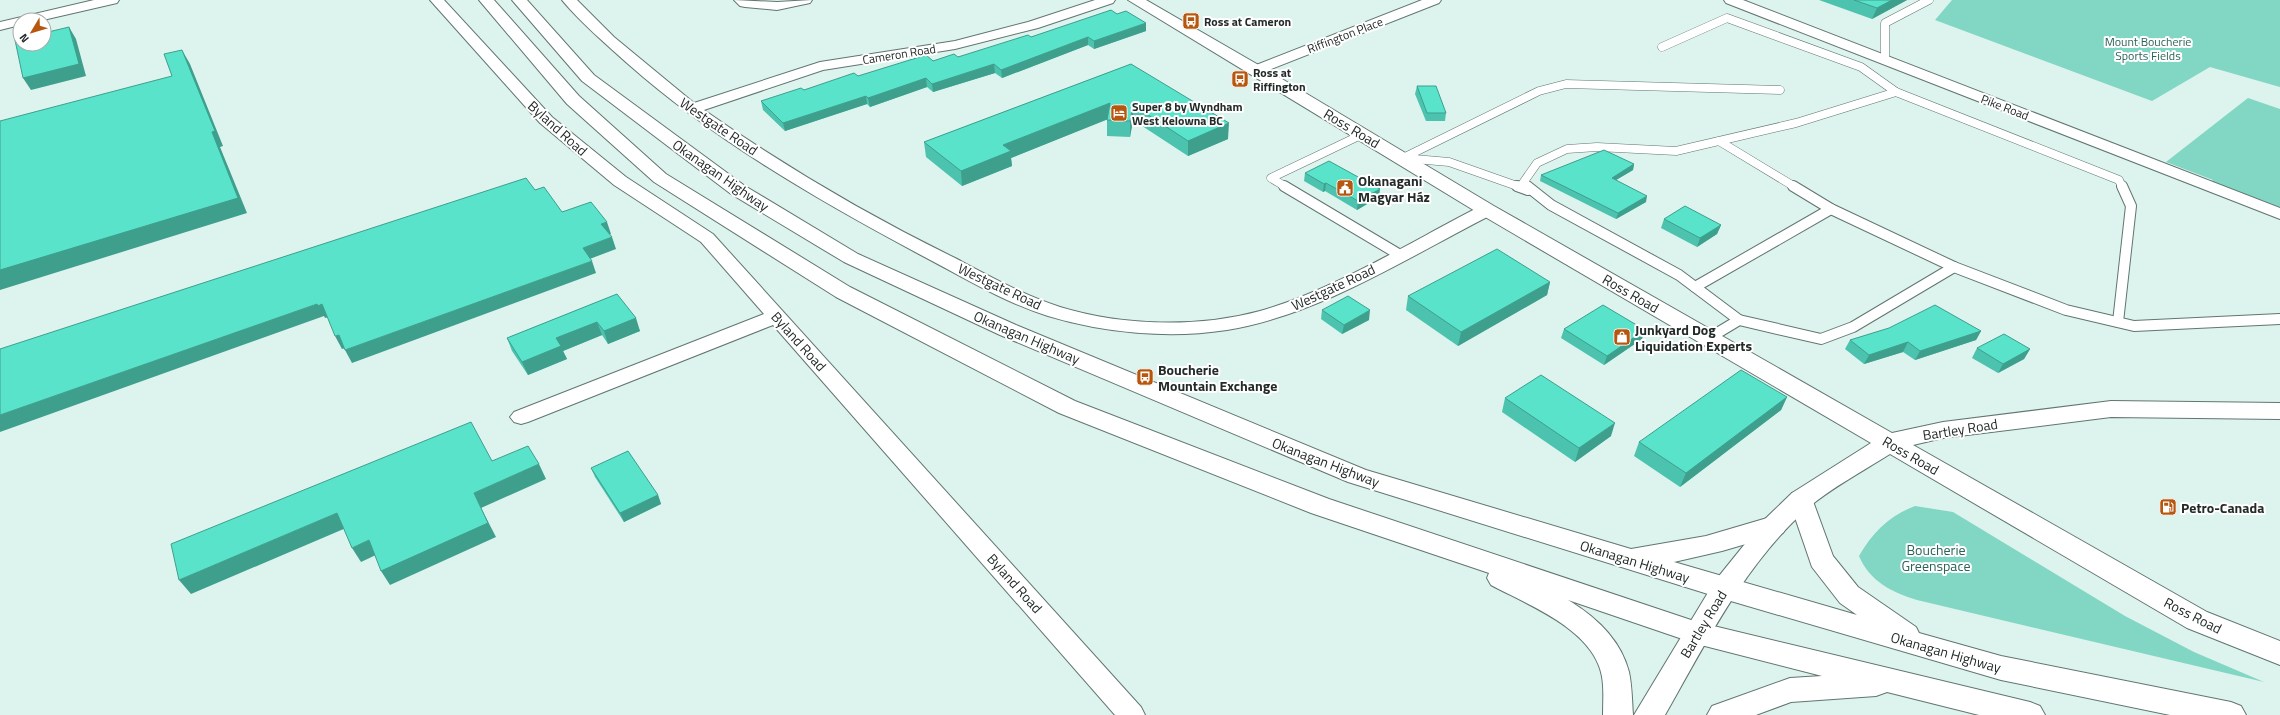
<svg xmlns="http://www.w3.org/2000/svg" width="2280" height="715" viewBox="0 0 2280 715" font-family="'Titillium Web',sans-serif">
  <rect width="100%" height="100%" fill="#ddf3ee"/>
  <g fill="#82d6c4">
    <polygon points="1952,0 2280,0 2280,87 2210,67 2152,101 1935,20"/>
    <polygon points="2248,98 2280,109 2280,210 2209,183 2213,180 2166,162"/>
    <path d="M 1915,506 L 1953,512 L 2125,616 L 2194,652 L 2264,682 L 1917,600 C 1892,592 1870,582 1859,556 C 1872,533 1890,515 1915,506 Z"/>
  </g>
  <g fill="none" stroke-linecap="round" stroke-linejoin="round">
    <defs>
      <g id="service-far1">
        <polyline points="1662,47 1727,18 1861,67 1896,92"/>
        <polyline points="1885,60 1885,23 1929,0"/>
        <polyline points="1719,141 1795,187"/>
        <polyline points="1286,187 1271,178 1363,134"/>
        <polyline points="1520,187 1449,162 1403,158 1539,91 1566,84 1780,90"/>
        <polyline points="1528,187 1523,183 1537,163 1567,149 1597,147 1676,151 1796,123 1896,92 2119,180 2122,187"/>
      </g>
      <g id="service">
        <polyline points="1284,186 1400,255"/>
        <polyline points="1517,186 1528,190"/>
        <polyline points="1527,186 1551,205 1679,275 1739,320"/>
        <polyline points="1793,186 1831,209 1954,267"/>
        <polyline points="1695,287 1831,209"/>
        <polyline points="2118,322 2131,206 2122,186"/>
        <polyline points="1709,338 1739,320 1821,339 1853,327 1954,267 2066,310 2134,326 2280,319"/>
      </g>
      <g id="minor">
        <polygon points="94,0 119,0 117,3 43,20 20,20 20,25 0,30 0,22"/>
        <polygon points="430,0 444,0 552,117 626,177 713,234 1141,707 1145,715 1115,715 773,325 528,422 521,424 514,422 510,417 514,412 764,314 701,242 614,185 540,123"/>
        <path d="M 562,0 L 577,0 L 614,37 L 694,103 L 820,62 L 955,41 L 1028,22 L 1095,0 L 1115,0 L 1113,3 L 1038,28 L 955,49 L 823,70 L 704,110 C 784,166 867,215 955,258 C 989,276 1023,295 1060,307 C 1122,326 1198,328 1260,311 C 1334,290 1412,241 1481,206 L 1493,206 L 1496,210 L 1493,214 C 1410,256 1320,315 1227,330 C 1168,339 1105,333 1048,316 C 1003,302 961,276 919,254 C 816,199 714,140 627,63 C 605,43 581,23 562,0 Z"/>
        <polygon points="734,0 777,2 812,0 810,3 777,10 745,7 740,6"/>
        <polygon points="1422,0 1441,0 1439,3 1261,73 1256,74 1249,70 1251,67"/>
        <polygon points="1724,0 1743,0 2280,208 2280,219 1726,3"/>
      </g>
      <path id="tertiary" d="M 1128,0 L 1146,0 L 1262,67 L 1494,206 L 1892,433 L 1943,422 L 2111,401 L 2280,403 L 2280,419 L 2111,417 L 1943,438 L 1913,445 L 2207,612 L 2280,641 L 2280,665 L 2187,628 L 1890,454 C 1865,470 1831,488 1809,507 C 1745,563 1706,643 1665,715 L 1634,715 L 1715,581 L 1765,519 L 1792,493 L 1871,443 L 1480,214 Z"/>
      <g id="trunk">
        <path d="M 479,0 L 494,0 L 579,96 L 666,174 L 850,287 L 1075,401 L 1329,499 L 1697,622 L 2030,702 L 2040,706 L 2045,715 L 1979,715 L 1887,692 L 1876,696 L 1791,702 L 1756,715 L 1707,715 L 1712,706 L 1790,678 L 1822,676 L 1697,644 L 1568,600 C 1595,616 1621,640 1629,672 C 1632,686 1632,701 1633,715 L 1603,715 C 1603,699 1605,681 1599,666 C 1584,626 1526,604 1491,585 L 1487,578 L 1489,573 L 1311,513 L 1059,413 L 836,297 L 654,182 L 567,104 Z"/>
        <polygon points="512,0 527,0 594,75 745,186 858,254 1016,325 1366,470 1631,549 1706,536 1774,516 1783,519 1787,526 1783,533 1722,551 1674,562 1857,615 1840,603 1812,567 1789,500 1792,493 1801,491 1810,493 1833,556 1858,587 1916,627 1919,633 2001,656 2231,702 2241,706 2246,715 2170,715 2001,680 1724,599 1348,482 1000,335 844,262 731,194 582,81"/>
      </g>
    </defs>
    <use href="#service-far1" stroke="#617571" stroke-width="9"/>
    <use href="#service" stroke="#617571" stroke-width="12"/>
    <use href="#minor" stroke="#617571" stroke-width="2"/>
    <use href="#tertiary" stroke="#617571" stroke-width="2"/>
    <use href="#trunk" stroke="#617571" stroke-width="2"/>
    <use href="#service-far1" stroke="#fff" stroke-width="8"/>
    <use href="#service" stroke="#fff" stroke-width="10"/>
    <use href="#minor" fill="#fff" fill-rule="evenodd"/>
    <use href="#tertiary" fill="#fff" fill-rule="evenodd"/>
    <use href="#trunk" fill="#fff" fill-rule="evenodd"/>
  </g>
  <g fill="#4cc3ae">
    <polygon points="1819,0 1907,0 1872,19"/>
    <polygon points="1146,31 1094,49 1088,45 1002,78 995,73 933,92 927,87 870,107 867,104 785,131 763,110 761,101 858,76 958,57 1031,37"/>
    <polygon points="1131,64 1228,139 1188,156 1133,120 1130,137 1107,136 1107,119 1011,158 1012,166 962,186 926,157 924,142"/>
    <polygon points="1417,86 1446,113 1445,121 1426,121 1415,94"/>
    <polygon points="1634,164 1633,170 1616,180 1646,202 1616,219 1540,181 1541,175"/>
    <polygon points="1305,173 1379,197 1357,210 1325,191 1323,192 1304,181"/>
    <polygon points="1664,219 1721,225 1717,234 1697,247 1661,228"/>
    <polygon points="1550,282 1547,295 1458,346 1406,310 1408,296"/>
    <polygon points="617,294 640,331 608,344 602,335 563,351 567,359 528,375 512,351 507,338"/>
    <polygon points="1322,310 1369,320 1342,334 1321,319"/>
    <polygon points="1564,329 1642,339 1604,365 1561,338"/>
    <polygon points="1981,331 1976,340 1915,360 1903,352 1864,364 1845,349 1850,340"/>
    <polygon points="1977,348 2030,349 2024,359 1998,373 1972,358"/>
    <polygon points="1787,397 1781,410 1680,487 1634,456 1639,442"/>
    <polygon points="1505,398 1611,436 1575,462 1502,412"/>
    <polygon points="591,468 658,495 661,504 624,522 595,477"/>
  </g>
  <g fill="#3e9f8d">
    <polygon points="1892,0 1907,0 1872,19 1877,8"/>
    <polygon points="1146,23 1146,31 1094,49 1094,41"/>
    <polygon points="69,27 76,39 86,76 31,90 23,78"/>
    <polygon points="1088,37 1088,45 1002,78 1001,70"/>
    <polygon points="182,50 190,64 223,146 220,147 247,213 0,290 0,270 212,132"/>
    <polygon points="994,64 995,73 933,92 932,84"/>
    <polygon points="926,78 927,87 870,107 868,98"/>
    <polygon points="866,96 867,104 785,131 783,123"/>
    <polygon points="1110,103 1111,118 1011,158 1012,166 962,186 961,171 1003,145"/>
    <polygon points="1133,105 1133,120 1130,137 1130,121"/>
    <polygon points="1229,123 1228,139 1188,156 1188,141"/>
    <polygon points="1634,164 1633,170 1611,183 1612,178"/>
    <polygon points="1326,183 1325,191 1323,192 1324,184"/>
    <polygon points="1380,189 1379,197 1357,210 1358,201"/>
    <polygon points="1647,196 1646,202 1616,219 1618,213"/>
    <polygon points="607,222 611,234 605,236 601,224"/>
    <polygon points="1721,225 1717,234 1697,247 1700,238"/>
    <polygon points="612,237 616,249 587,260 583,248"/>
    <polygon points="592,261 596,273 352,363 345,350"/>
    <polygon points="1550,282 1547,295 1458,346 1461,332"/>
    <polygon points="317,304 322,304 329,317 325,318 324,316 0,432 0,415"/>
    <polygon points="1370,310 1369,320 1342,334 1344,325"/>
    <polygon points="636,318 640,331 608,344 604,331"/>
    <polygon points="597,322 602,335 563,351 567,359 528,375 522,362 556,338"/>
    <polygon points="1645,330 1642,339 1604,365 1607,356"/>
    <polygon points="1981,331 1976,340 1915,360 1920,351"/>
    <polygon points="339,335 346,348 342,349 335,336"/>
    <polygon points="1908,342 1903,352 1864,364 1869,355"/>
    <polygon points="2030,349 2024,359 1998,373 2003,364"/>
    <polygon points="1787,397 1781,410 1680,487 1686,473"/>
    <polygon points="1615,423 1611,436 1575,462 1579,448"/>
    <polygon points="539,464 546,479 481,508 496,537 390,585 381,571 474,493"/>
    <polygon points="658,495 661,504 624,522 620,513"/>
    <polygon points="337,513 346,528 191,594 179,580"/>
    <polygon points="369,540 378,554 361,562 352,548"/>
  </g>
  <g fill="#58e3ca" stroke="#3e9f8d">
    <polygon points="1854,0 1892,0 1877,8"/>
    <polygon points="1111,10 1117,14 1126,11 1146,23 1094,41 1088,37 1001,70 994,64 932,84 926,78 868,98 866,96 783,123 761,101 801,88 804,90 854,73 858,76 926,55 933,61 954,54 958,57 1028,35 1031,37"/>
    <polygon points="69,27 79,64 23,78 15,40 20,39 20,44 44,44 44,33"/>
    <polygon points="182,50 215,131 212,132 238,198 0,270 0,121 172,76 164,54"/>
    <polygon points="1131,64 1229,123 1188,141 1133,105 1130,121 1107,120 1110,103 1003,145 1011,151 961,171 924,142"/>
    <polygon points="1417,86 1436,86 1446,113 1427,113"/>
    <polygon points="1604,150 1634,164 1612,178 1647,196 1618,213 1541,175"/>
    <polygon points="1329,161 1380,189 1358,201 1326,183 1324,184 1305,173"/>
    <polygon points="526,178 535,190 544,187 562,212 591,202 607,222 601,224 612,237 583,248 592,261 345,350 339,335 335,336 322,304 318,306 317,304 0,415 0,349"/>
    <polygon points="1685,206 1721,225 1700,238 1664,219"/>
    <polygon points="1497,249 1550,282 1461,332 1408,296"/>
    <polygon points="617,294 636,318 604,331 597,322 556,338 561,346 522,362 507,338"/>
    <polygon points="1348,296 1370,310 1344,325 1322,310"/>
    <polygon points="1603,305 1645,330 1607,356 1564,329"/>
    <polygon points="1935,305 1981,331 1920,351 1908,342 1869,355 1850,340 1889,328"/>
    <polygon points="2004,334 2030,349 2003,364 1977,348"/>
    <polygon points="1741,370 1787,397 1686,473 1639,442"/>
    <polygon points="1541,375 1615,423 1579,448 1505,398"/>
    <polygon points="471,422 492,461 528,446 539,464 474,493 488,523 381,571 369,540 352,548 337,513 179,580 171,544"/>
    <polygon points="628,451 658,495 620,513 591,468"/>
  </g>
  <defs>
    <symbol id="bus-square" viewBox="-11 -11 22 22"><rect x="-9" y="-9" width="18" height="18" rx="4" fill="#b7570f" stroke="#fff"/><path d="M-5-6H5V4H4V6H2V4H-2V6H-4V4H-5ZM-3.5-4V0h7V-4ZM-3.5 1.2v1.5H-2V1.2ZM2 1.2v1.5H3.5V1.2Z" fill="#fff"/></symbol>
    <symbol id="hotel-square" viewBox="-11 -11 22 22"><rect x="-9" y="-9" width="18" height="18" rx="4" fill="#b7570f" stroke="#fff"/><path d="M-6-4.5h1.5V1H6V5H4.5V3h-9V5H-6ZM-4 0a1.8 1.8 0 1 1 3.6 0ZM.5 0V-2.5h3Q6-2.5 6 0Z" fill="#fff"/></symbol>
    <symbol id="civic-square" viewBox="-11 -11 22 22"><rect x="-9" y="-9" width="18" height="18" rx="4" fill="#b7570f" stroke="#fff"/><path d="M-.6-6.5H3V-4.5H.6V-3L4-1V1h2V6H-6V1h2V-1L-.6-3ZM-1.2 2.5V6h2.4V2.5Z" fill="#fff"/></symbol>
    <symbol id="shop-square" viewBox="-11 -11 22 22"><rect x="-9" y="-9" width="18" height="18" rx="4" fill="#b7570f" stroke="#fff"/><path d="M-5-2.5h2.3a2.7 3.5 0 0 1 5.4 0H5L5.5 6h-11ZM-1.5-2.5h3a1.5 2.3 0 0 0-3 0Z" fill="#fff"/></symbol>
    <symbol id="fuel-square" viewBox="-11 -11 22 22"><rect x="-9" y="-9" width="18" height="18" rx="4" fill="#b7570f" stroke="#fff"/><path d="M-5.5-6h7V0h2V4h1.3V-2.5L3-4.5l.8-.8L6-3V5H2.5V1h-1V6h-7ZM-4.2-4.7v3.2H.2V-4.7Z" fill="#fff"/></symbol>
  </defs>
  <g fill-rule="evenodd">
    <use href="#bus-square" x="1181" y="11" width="20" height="20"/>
    <use href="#bus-square" x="1230" y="69" width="20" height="20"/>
    <use href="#hotel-square" x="1109" y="103" width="20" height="20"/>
    <use href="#civic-square" x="1335" y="178" width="20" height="20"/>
    <use href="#shop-square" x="1612" y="327" width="20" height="20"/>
    <use href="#bus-square" x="1135" y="367" width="20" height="20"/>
    <use href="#fuel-square" x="2158" y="497" width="20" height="20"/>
  </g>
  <g text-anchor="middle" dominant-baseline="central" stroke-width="4" stroke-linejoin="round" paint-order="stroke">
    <g font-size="12" font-weight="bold" fill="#232b29" stroke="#fff" text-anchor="start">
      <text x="1204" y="21">Ross at Cameron</text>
      <text x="1253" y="72">Ross at<tspan x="1253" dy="14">Riffington</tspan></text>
      <text x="1132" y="106">Super 8 by Wyndham<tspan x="1132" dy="14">West Kelowna BC</tspan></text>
    </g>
    <g font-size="12" fill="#232b29" stroke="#fff">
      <text transform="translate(1345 35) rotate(-21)">Riffington Place</text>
      <text transform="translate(899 54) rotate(-9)">Cameron Road</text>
      <text transform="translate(2005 107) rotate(21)">Pike Road</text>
    </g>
    <g font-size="12" fill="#2b6359" stroke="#fff">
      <text x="2148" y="41">Mount Boucherie<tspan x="2148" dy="14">Sports Fields</tspan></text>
    </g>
    <g font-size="14" fill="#232b29" stroke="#fff">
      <text transform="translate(719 126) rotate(34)">Westgate Road</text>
      <text transform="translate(558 128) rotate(42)">Byland Road</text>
      <text transform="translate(1352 128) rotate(31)">Ross Road</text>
      <text transform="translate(721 175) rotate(35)">Okanagan Highway</text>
      <text transform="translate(1000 286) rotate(25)">Westgate Road</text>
      <text transform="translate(1333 287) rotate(-25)">Westgate Road</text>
      <text transform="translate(1631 293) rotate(30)">Ross Road</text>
      <text transform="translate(1027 337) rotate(23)">Okanagan Highway</text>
      <text transform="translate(799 341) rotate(48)">Byland Road</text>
      <text transform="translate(1960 429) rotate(-9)">Bartley Road</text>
      <text transform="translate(1911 455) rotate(30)">Ross Road</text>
      <text transform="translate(1326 462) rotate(21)">Okanagan Highway</text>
      <text transform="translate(1635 561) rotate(17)">Okanagan Highway</text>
      <text transform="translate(1015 583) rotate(48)">Byland Road</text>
      <text transform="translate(2193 615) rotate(27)">Ross Road</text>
      <text transform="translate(1703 624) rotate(-59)">Bartley Road</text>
      <text transform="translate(1946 652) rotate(16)">Okanagan Highway</text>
    </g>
    <g font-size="14" font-weight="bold" fill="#232b29" stroke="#fff" text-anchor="start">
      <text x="1358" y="180">Okanagani<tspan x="1358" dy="16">Magyar Ház</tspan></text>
      <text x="1635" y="329">Junkyard Dog<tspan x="1635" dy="16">Liquidation Experts</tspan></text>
      <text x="1158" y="369">Boucherie<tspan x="1158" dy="16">Mountain Exchange</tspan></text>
      <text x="2181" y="507">Petro-Canada</text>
    </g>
    <g font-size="14" fill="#2b6359" stroke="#fff">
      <text x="1936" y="549">Boucherie<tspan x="1936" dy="16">Greenspace</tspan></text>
    </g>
  </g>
  <g transform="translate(32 32) rotate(232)"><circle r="19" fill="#ffffff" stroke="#a7aaa9"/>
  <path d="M0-3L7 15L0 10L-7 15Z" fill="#b7570f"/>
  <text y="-6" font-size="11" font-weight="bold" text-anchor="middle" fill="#232b29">N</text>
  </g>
</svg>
